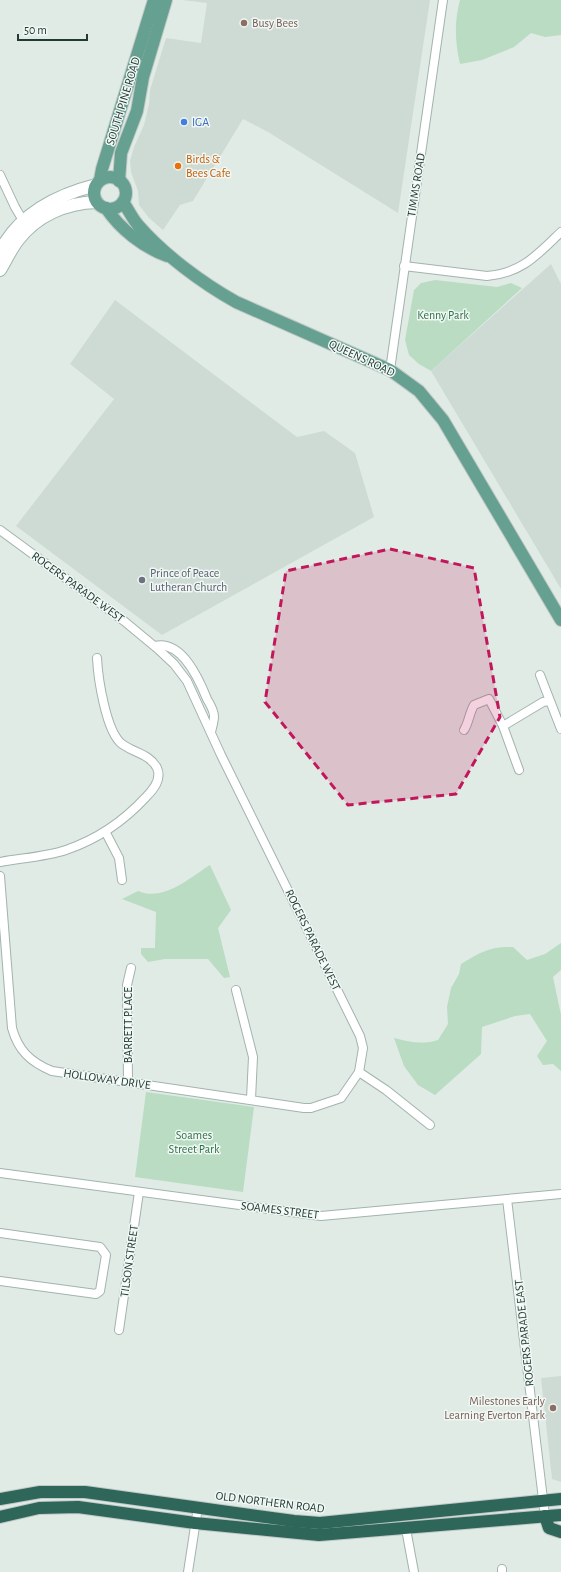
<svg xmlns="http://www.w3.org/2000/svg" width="561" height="1572" viewBox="0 0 561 1572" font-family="'Alegreya Sans',sans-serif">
  <rect width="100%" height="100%" fill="#e0ebe6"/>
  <g fill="#cedbd5">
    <polygon points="182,0 430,0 398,213 268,132 243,119 193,201 180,205 163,230 149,218 139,205 138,191 131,172 130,161 134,147 144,125 149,104 150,90 166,38 201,43 207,3"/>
    <polygon points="551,264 561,284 561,589 431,371"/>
    <polygon points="115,300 297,437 324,431 355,453 374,517 162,635 16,526 114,399 70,364"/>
    <polygon points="561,1376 561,1482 552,1479 541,1378"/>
  </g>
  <g fill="#b9dcc2">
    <path d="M 460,0 L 561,0 L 561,35 L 545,37 L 531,33 L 514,47 L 482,60 L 460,64 C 455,42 454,22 460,0 Z"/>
    <polygon points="435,280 497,287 511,283 522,288 431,371 419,364 409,355 405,340 414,290 421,283"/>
    <path d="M 210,865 L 231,910 L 218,928 L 230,977 L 224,978 L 208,959 L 165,959 L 148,962 L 141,954 L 141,948 L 155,948 L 156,912 L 122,899 L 138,891 C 164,902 189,878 210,865 Z"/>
    <path d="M 561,943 L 561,970 L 553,977 L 561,1015 L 561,1071 L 553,1064 L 543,1065 L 537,1056 L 547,1041 L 530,1014 L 515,1016 L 482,1027 L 481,1054 L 435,1095 L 418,1085 L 404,1066 L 394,1038 C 409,1042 422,1045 438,1040 L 448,1024 L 447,1007 L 451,988 L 459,974 L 461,964 C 480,952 491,946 513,947 L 527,960 L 545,954 Z"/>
    <polygon points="146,1092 254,1107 243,1192 135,1177"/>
  </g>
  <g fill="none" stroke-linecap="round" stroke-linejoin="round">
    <defs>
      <g id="street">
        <polyline points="0,175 15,207 25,224"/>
        <path d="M 404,266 L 487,276 C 522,273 537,255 561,232"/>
        <polyline points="390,370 443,0"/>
        <polyline points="0,530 124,621 159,650 174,664 187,681 221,755 360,1036 363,1048 359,1072 386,1090 430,1125"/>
        <path d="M 155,646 C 182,640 199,679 207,699 C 210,704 214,711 214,716 C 214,722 212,727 211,732"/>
        <polyline points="540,675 561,729"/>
        <path d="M 464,730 C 469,722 469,714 474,705 L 489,699 L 503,726"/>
        <polyline points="519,770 503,726 543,702 549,701"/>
        <polyline points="106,833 119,858 122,880"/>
        <path d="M 0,862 C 21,858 45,857 66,850 C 98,839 123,822 146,797 C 154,789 162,779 157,768 C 150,754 134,753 122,744 C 106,732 98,678 97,658"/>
        <path d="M 0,876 L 12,1028 C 18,1050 30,1062 52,1071 L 304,1108 L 311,1108 L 341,1098 L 359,1072"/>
        <polyline points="236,990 253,1057 251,1099"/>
        <polyline points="128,1081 127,985 131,968"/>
        <polyline points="0,1173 321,1216 561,1194"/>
        <polyline points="507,1199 545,1516"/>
        <polyline points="0,1233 100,1247 106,1255 100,1291 96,1294 0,1281"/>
        <polyline points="119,1330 139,1192"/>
        <polyline points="406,1529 414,1572"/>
        <polyline points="188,1572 198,1507"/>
        <polyline points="502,1572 502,1569"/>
      </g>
      <g id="secondary">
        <path d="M 0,252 C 18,215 57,195 96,185"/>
        <path d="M 0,270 C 6,260 11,249 18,240 C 37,215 66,203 97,202"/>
      </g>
      <g id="primary">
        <circle cx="110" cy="193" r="16"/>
        <polyline points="100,180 102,169 154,0"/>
        <polyline points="119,181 121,153 137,111 143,77 166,0"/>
        <path d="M 123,202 C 128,209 132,218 138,225 C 163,254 202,283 236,302 L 390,370 L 419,391 L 443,420 L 561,620"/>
        <path d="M 106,208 C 120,229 143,247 167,256"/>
      </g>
      <g id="highway">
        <polyline points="0,1499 40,1492 85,1492 294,1521 320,1523 561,1499"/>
        <polyline points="545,1516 549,1528 561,1532"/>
        <polyline points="0,1517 39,1508 78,1507 195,1523 319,1535 561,1515"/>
      </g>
    </defs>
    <use href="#street" stroke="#a3b3ad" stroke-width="10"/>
    <use href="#secondary" stroke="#9fb6ae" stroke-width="14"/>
    <use href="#primary" stroke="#c1c8c6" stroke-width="14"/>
    <use href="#highway" stroke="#c1c8c6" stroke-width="14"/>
    <use href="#street" stroke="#fff" stroke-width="8"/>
    <use href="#secondary" stroke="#fff" stroke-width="12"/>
    <use href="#primary" stroke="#65a090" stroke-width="12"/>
    <use href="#highway" stroke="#2e665a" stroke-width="12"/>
  </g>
  <path fill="#c2185b" fill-opacity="0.2" stroke="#c2185b" stroke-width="3" stroke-dasharray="8 5" stroke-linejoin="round" d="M 390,549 L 474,568 L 500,717 L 456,794 L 348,805 L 265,702 L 286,571 Z"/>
  <g fill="#8d6e63" stroke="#f0f7f4" stroke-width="1.5">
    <circle cx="244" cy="23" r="4"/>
    <circle cx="553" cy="1408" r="4"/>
  </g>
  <circle fill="#3f7fe0" stroke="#f0f7f4" stroke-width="1.5" cx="184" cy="122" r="4"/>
  <circle fill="#e8710a" stroke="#f0f7f4" stroke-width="1.5" cx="178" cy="166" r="4"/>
  <circle fill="#6b7280" stroke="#f0f7f4" stroke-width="1.5" cx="142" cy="580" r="4"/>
  <g text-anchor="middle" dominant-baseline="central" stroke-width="3" stroke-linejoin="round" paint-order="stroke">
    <g font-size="12" fill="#785e54" stroke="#f0f7f4" text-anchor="start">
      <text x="252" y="23">Busy Bees</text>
      <text x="545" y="1401" text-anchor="end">Milestones Early<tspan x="545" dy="14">Learning Everton Park</tspan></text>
    </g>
    <g font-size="12" fill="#213b34" stroke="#f0f7f4">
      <text transform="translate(123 101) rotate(-73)">SOUTH PINE ROAD</text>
      <text transform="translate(416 185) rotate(-81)">TIMMS ROAD</text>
      <text transform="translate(362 358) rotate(25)">QUEENS ROAD</text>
      <text transform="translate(78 587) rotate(36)">ROGERS PARADE WEST</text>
      <text transform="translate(313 940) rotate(64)">ROGERS PARADE WEST</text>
      <text transform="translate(128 1025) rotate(-90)">BARRETT PLACE</text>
      <text transform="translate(107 1079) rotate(8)">HOLLOWAY DRIVE</text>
      <text transform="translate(280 1210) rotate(7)">SOAMES STREET</text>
      <text transform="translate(129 1261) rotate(-82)">TILSON STREET</text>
      <text transform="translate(524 1333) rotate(-96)">ROGERS PARADE EAST</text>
      <text transform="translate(270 1502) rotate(7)">OLD NORTHERN ROAD</text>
    </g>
    <g font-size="12" fill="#366cbe" stroke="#f0f7f4" text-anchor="start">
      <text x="192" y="122">IGA</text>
    </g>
    <g font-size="12" fill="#c56008" stroke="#f0f7f4" text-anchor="start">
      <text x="186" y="159">Birds &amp;<tspan x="186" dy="14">Bees Cafe</tspan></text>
    </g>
    <g font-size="12" fill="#2c7146" stroke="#f0f7f4">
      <text x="443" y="315">Kenny Park</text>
      <text x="194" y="1135">Soames<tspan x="194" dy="14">Street Park</tspan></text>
    </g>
    <g font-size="12" fill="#5b616d" stroke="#f0f7f4" text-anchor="start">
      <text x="150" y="573">Prince of Peace<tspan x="150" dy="14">Lutheran Church</tspan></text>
    </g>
  </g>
  <path d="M18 34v6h69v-6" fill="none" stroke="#213b34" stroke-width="2"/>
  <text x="24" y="34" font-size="12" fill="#213b34" stroke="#f0f7f4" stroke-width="3" paint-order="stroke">50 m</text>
</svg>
